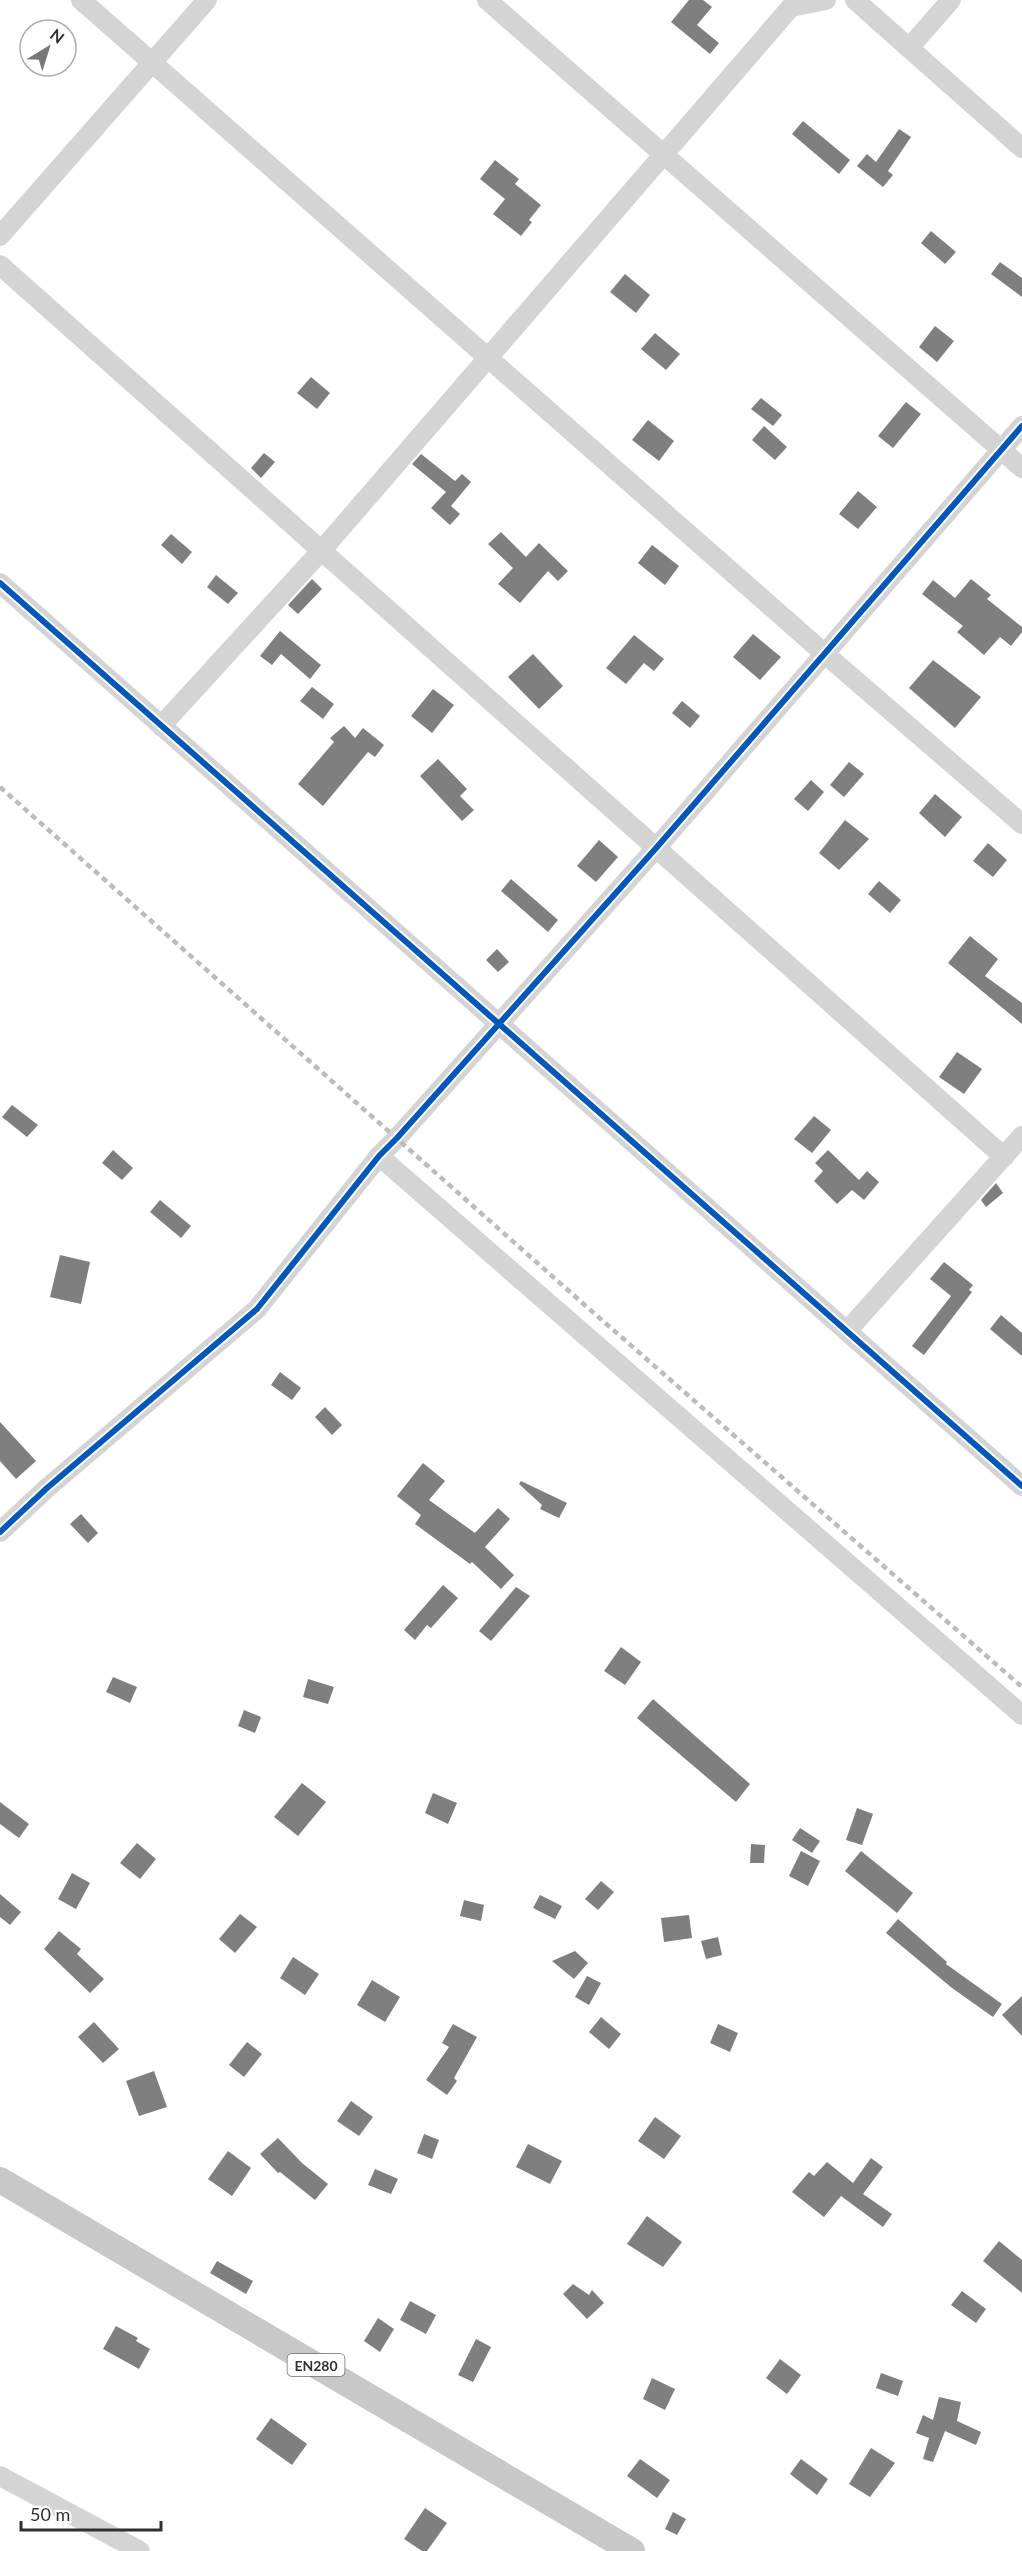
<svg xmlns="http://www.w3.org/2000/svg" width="1022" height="2551" viewBox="0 0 1022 2551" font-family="Lato,sans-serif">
  <rect width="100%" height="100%" fill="#fff"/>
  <g fill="#7f7f7f">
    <polygon points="689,0 703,0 712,7 697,25 719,43 710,54 671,22"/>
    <polygon points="803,121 850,160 839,174 792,134"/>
    <polygon points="899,129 911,137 888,171 893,175 883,187 857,166 867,154 876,162"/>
    <polygon points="495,160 519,179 515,184 541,205 529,220 532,222 521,236 493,214 505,199 480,179"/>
    <polygon points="931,231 956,252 945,264 921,243"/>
    <polygon points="1000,262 1022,278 1022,297 991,274"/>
    <polygon points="625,274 650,295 636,313 610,292"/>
    <polygon points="935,326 954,341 937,362 919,347"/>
    <polygon points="655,333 680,354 666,370 641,349"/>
    <polygon points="311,377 330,393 317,409 297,393"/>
    <polygon points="761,398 782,415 773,426 751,409"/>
    <polygon points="906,402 921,414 893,448 878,436"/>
    <polygon points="648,420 674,441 659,461 632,440"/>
    <polygon points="764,426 787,447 775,460 752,440"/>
    <polygon points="264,453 275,462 261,478 251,468"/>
    <polygon points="421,454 455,481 462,474 471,482 451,506 460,514 450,525 431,508 446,492 412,464"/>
    <polygon points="858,491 877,507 858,529 839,514"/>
    <polygon points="501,532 526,557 539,543 568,571 558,581 548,571 520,603 498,584 513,568 488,544"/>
    <polygon points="171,534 192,552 182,564 161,545"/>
    <polygon points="652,545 679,566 665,585 638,563"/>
    <polygon points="216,575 238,593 228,604 207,587"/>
    <polygon points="312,579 322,589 298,614 288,605"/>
    <polygon points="971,579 991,595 987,599 1022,627 1022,632 1011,646 1000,637 984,655 957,632 963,626 922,594 933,580 955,598"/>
    <polygon points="280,631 321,665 310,679 281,654 272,665 260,656"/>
    <polygon points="753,634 781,657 760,680 733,657"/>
    <polygon points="634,635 664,659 654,671 644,663 626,684 606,668"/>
    <polygon points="533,654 563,686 539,709 508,677"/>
    <polygon points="933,660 981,697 955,728 909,688"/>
    <polygon points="312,687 334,704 323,719 300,701"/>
    <polygon points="433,689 454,705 432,733 411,716"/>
    <polygon points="682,701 700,716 690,728 672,713"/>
    <polygon points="344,726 355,738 363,728 384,745 375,757 368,752 323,806 298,784 334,742 330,738"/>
    <polygon points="438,759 467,789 460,796 474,810 462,821 420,776"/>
    <polygon points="849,762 864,774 844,797 830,785"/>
    <polygon points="811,780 824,792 808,811 794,799"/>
    <polygon points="935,794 962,817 945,837 919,813"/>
    <polygon points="845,820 869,839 839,870 819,853"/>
    <polygon points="599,840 618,857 596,882 577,866"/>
    <polygon points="988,843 1007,860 993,877 973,861"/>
    <polygon points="511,879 558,920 548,932 501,891"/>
    <polygon points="879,881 901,900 890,913 868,894"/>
    <polygon points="970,936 998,959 985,976 1022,1003 1022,1024 948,963"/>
    <polygon points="497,949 509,962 498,972 486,960"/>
    <polygon points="957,1052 982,1069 964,1094 939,1077"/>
    <polygon points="12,1105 38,1125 27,1137 2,1117"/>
    <polygon points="814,1116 831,1130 812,1153 794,1139"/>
    <polygon points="113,1150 133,1168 122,1180 102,1163"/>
    <polygon points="828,1150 859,1180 867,1171 879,1182 864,1200 852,1190 837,1204 814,1181 823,1171 815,1163"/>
    <polygon points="996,1183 1003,1193 986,1207 981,1200"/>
    <polygon points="160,1200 191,1226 181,1238 150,1212"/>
    <polygon points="60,1255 90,1262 81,1304 50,1297"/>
    <polygon points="944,1262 973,1285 969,1290 972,1292 924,1355 912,1346 951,1296 930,1279"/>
    <polygon points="1001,1315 1022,1333 1022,1356 990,1329"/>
    <polygon points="280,1372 301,1388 292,1400 271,1385"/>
    <polygon points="325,1407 342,1425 332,1435 315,1417"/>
    <polygon points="0,1422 36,1461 16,1479 0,1461"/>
    <polygon points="423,1463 445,1481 429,1500 475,1533 498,1508 510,1519 485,1547 514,1575 501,1589 472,1562 470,1564 415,1524 421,1515 397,1496"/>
    <polygon points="521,1481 567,1503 559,1518 540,1509 542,1505 519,1484"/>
    <polygon points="81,1514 98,1533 88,1543 70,1524"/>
    <polygon points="443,1585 458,1598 431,1628 427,1625 415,1640 404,1630"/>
    <polygon points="516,1587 530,1596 491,1641 479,1631"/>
    <polygon points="621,1647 641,1662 625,1685 604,1671"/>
    <polygon points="113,1677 137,1687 130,1703 106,1692"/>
    <polygon points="308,1679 334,1687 328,1704 303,1697"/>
    <polygon points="653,1699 750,1784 736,1802 637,1718"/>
    <polygon points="244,1710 261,1717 255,1733 238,1726"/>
    <polygon points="302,1783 326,1802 298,1836 274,1817"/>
    <polygon points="433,1793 457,1803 448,1824 425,1813"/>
    <polygon points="0,1802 29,1824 19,1838 0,1824"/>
    <polygon points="857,1808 873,1814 862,1845 846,1840"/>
    <polygon points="800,1828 820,1841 812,1853 792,1840"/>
    <polygon points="137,1843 156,1859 140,1879 120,1863"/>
    <polygon points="751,1844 765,1845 764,1863 750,1863"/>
    <polygon points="801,1851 820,1861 808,1886 789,1876"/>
    <polygon points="861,1851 913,1893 897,1913 845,1871"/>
    <polygon points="72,1873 90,1883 76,1909 58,1899"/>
    <polygon points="601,1881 614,1892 598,1910 585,1899"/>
    <polygon points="0,1894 21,1912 10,1925 0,1917"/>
    <polygon points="540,1895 562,1906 555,1919 533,1908"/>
    <polygon points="464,1900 484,1905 481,1921 460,1916"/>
    <polygon points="240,1914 257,1927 235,1953 219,1939"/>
    <polygon points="689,1915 692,1938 664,1942 661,1918"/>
    <polygon points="898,1919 947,1962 946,1964 1002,2004 993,2017 952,1988 886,1933"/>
    <polygon points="59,1931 81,1949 77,1954 104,1979 90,1993 44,1949"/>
    <polygon points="718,1937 722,1955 706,1959 701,1941"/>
    <polygon points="575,1951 588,1963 574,1979 552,1961"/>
    <polygon points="293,1957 319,1974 305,1995 280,1978"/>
    <polygon points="587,1976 601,1983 589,2005 575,1997"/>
    <polygon points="372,1980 400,1997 385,2022 357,2005"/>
    <polygon points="1022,1996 1022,2036 1002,2015"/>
    <polygon points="601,2017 621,2034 609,2049 589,2032"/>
    <polygon points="94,2022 119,2049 103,2063 78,2037"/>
    <polygon points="453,2024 477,2037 454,2078 457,2081 447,2095 426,2080 449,2047 442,2043"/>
    <polygon points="718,2024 738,2033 730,2052 710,2043"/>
    <polygon points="247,2042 262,2054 244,2077 229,2065"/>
    <polygon points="154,2071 167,2107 139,2116 126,2081"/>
    <polygon points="351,2101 373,2117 359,2136 337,2121"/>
    <polygon points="655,2117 681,2136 664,2159 638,2141"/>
    <polygon points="424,2134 439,2140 432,2159 417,2153"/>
    <polygon points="278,2138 302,2163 328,2184 315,2200 280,2172 278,2173 260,2154"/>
    <polygon points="528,2144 562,2161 550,2184 516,2167"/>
    <polygon points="228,2151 251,2168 232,2196 208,2179"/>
    <polygon points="871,2158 883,2167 863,2194 892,2214 883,2227 841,2196 824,2217 792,2192 809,2172 814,2176 827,2162 853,2183"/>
    <polygon points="375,2169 398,2179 391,2194 368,2185"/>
    <polygon points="647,2216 682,2242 663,2267 627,2244"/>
    <polygon points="999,2241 1022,2260 1022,2293 983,2261"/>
    <polygon points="217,2261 253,2281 246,2294 210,2273"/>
    <polygon points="573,2284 589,2295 592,2290 604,2303 587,2319 563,2294"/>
    <polygon points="962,2291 986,2309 976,2323 951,2305"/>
    <polygon points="410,2301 436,2315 426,2334 400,2320"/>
    <polygon points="378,2318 394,2329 380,2352 364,2341"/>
    <polygon points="116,2326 138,2338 136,2341 150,2349 139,2369 103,2349"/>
    <polygon points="476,2339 491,2347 473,2382 458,2375"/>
    <polygon points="780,2359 801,2375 787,2394 766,2378"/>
    <polygon points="881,2373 903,2381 898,2396 876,2388"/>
    <polygon points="652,2378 675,2389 665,2410 643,2399"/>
    <polygon points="939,2397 961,2402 957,2421 981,2432 976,2445 945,2431 933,2462 923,2459 929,2438 916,2433 923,2415 933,2420"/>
    <polygon points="271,2418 307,2444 292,2465 256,2439"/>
    <polygon points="871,2448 895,2463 870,2497 849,2484"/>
    <polygon points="640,2459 670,2480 657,2498 627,2476"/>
    <polygon points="801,2459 828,2479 817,2495 790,2474"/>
    <polygon points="425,2508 447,2523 427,2551 422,2551 404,2539"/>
    <polygon points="673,2512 686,2519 677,2535 665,2529"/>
  </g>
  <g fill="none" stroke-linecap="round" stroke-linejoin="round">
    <g stroke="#d4d4d4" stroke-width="20">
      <polyline points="81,0 825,654 1022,824"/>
      <polyline points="487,0 1022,468"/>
      <polyline points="855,0 909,48 951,0"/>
      <polyline points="909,48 1022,148"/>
      <polyline points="0,236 207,0"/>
      <polyline points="0,265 1004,1157"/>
      <polyline points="0,583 1022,1486"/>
      <polyline points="161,726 322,550 791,7 826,0"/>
      <polyline points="379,1156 1022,1715"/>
      <polyline points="847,1331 1022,1136"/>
      <polyline points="0,1532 47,1488 257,1309 379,1156 397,1138 657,847 1022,426"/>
      <polyline points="0,2476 140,2551"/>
    </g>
    <polyline stroke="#c8c8c8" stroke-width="26" points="0,2180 632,2551"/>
    <polyline stroke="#bcbcbc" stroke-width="4.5" stroke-dasharray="6 4.5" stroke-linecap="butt" points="0,787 587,1307 1022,1687"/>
    <defs>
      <g id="cycleway">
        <polyline points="0,583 1022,1486"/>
        <polyline points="0,1532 47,1488 257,1309 379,1156 397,1138 657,847 1022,426"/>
      </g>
    </defs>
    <use href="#cycleway" stroke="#fff" stroke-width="10"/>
    <use href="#cycleway" stroke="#0057b8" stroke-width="6"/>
  </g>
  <g text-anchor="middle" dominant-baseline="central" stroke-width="6" stroke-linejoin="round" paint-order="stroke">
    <rect fill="#fff" stroke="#6e6e6e" stroke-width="1.5" x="287.5" y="2354" width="57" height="22" rx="4.5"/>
    <g font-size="14" font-weight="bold" fill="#303030">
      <text x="316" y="2365">EN280</text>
    </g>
  </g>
  <g transform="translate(48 48) rotate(38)"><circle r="28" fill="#ffffff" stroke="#acacac" stroke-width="1.5"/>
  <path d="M0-4.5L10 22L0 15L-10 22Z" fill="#787878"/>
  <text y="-9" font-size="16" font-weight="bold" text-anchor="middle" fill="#303030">N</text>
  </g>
  <path d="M21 2521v9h140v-9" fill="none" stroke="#303030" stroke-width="3"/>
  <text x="30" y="2521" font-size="18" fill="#303030" stroke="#ffffff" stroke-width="4.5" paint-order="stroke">50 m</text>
</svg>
